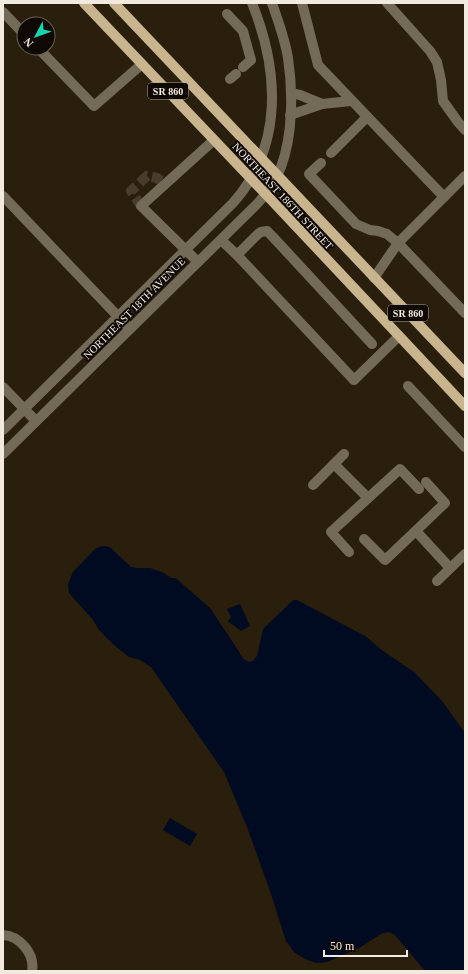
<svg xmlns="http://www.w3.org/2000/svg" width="468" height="974" viewBox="0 0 468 974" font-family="'Times New Roman',serif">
  <rect width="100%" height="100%" fill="#2a1e0c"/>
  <g fill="#000b21">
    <path d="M 101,546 L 106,546 L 111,548 L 131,567 L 137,568 L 150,568 L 164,573 L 171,578 L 175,578 L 179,581 L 210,608 L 240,653 L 240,654 C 242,658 245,660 249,662 L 253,661 L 257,656 L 263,629 L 291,602 L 294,600 L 297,600 L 365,636 L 383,651 L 414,672 L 442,701 L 465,733 L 465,971 L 425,971 L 395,935 L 389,932 L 381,934 L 359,948 L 327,962 L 316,963 L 305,959 L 294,952 L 286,941 L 269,888 L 247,827 L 224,772 L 151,667 L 140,660 L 129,657 L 114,645 L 99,630 L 93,620 L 69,593 L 68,584 L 73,572 L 95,549 Z"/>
    <polygon points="240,604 250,626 241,631 228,621 231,617 227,609"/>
    <polygon points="170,818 197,834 190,846 163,830"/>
  </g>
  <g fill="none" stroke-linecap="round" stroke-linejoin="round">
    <polyline stroke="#483d2c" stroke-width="10" stroke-dasharray="10 5" stroke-linecap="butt" points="141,206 131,191 147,176 157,178 165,184"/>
    <g stroke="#736a57" stroke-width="10">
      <polyline points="302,3 318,65 444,197"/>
      <polyline points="387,3 430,51 437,62 441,80 443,101 458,122 465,130"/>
      <polyline points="3,12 24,34"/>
      <polyline points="227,14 243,31 251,60 243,67"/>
      <polyline points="38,48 94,106 142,64"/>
      <polyline points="230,79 236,74"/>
      <polyline points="291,93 300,95 322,104"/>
      <polyline points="290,115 322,104 351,101"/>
      <polyline points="331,153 367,117"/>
      <polyline points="321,163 309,174 356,224 370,230 378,231 387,234 398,243 465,313"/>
      <polyline points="3,196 130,329"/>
      <polyline points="221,240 237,255"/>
      <polyline points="198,262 141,206 214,140"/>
      <polyline points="374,278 398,243 465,176"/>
      <polyline points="372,344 273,237 267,231 261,232 258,234 237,255 354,380 399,336"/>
      <polyline points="408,386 465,447"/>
      <polyline points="3,387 36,421"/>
      <path d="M 3,430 L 233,203 C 284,146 279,70 252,3"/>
      <path d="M 3,454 L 256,205 C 267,194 275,181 281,167 C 293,135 293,91 288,58 C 285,39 278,21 272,3"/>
      <polyline points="334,464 368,498"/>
      <polyline points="313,485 344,454"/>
      <polyline points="416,531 450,568"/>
      <polyline points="364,539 385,560 445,503 426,482"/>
      <polyline points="349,552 331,532 400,469 419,489"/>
      <polyline points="437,581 465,554"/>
      <path d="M 3,935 C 20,936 35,954 32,971"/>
    </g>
    <g stroke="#c8b48d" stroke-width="10">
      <polyline points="84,3 277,206 465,406"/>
      <polyline points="114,3 465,373"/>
    </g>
  </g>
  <g text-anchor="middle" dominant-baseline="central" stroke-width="4" stroke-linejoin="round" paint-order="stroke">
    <g fill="#0e0904" stroke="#aea69d" stroke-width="1">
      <rect x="148" y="83" width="40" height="16" rx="3"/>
      <rect x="388" y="305" width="40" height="16" rx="3"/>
    </g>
    <g font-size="10" font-weight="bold" fill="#f2eadf">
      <text x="168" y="91">SR 860</text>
      <text x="408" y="313">SR 860</text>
    </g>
    <g font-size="11" fill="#f2eadf" stroke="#0e0904">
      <text transform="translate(283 196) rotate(47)">NORTHEAST 186TH STREET</text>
      <text transform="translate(134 308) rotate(-45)">NORTHEAST 18TH AVENUE</text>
    </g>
  </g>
  <rect width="468" height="974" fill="none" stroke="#f2eadf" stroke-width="8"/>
  <g transform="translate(36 36) rotate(229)"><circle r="19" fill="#0e0904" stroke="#69635c"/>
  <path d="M0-3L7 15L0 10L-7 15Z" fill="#16d5b3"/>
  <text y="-6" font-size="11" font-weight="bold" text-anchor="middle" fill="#f2eadf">N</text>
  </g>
  <path d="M324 950v6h83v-6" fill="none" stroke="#f2eadf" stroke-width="2"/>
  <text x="330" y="950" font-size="12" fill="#f2eadf" stroke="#0e0904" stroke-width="3" paint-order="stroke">50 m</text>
</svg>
